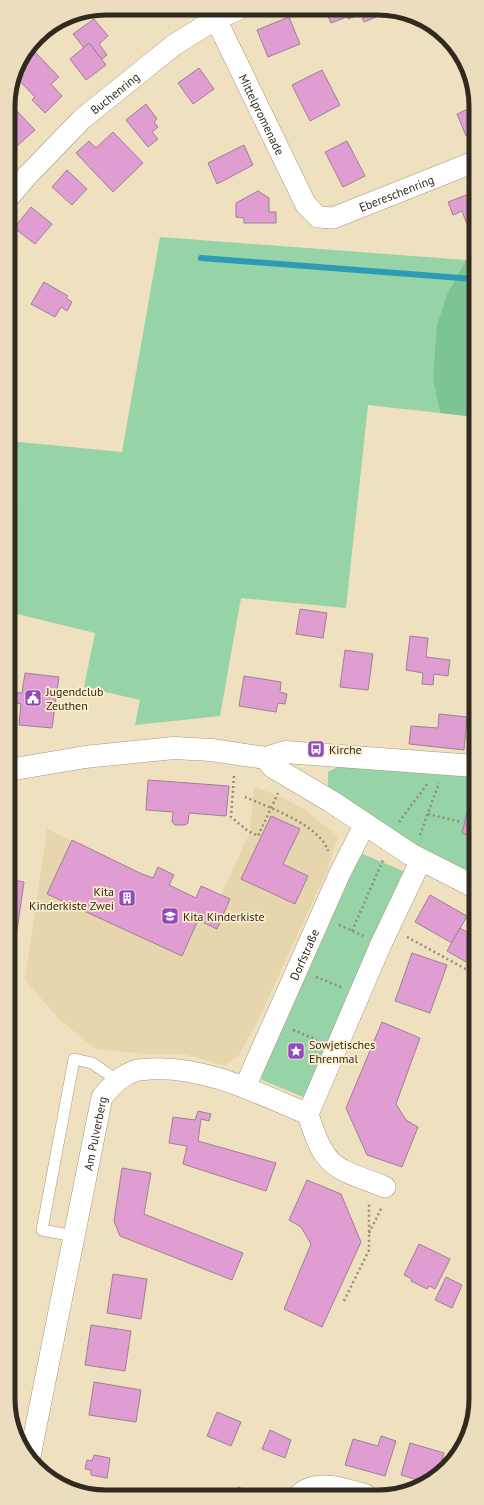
<svg xmlns="http://www.w3.org/2000/svg" width="484" height="1505" viewBox="0 0 484 1505" font-family="'PT Sans',sans-serif">
  <rect width="100%" height="100%" fill="#efe0bf"/>
  <polygon fill="#e7d5ae" points="254,787 277,795 302,808 338,836 327,871 259,1018 239,1055 225,1066 196,1057 181,1054 145,1054 95,1049 59,1019 25,980 47,829 142,874 153,878 158,867 174,875 169,885 195,898 201,886 221,895 250,832"/>
  <g fill="#96d3a7">
    <polygon points="160,237 466,260 448,292 433,380 440,413 368,405 346,608 241,598 220,716 135,725 140,700 84,687 95,633 9,612 9,441 122,452"/>
    <polygon points="343,764 475,773 475,873 439,860 328,788 328,772"/>
    <polygon points="358,852 405,872 306,1098 262,1080 260,1071"/>
  </g>
  <polygon fill="#7cc491" points="466,260 474,261 475,417 440,413 433,380 437,325 448,292"/>
  <g fill="none" stroke-linecap="round" stroke-linejoin="round">
    <polyline stroke="#2e9bb6" stroke-width="6" points="201,258 474,279"/>
  </g>
  <g fill="#df9dd1" stroke="#9d8196">
    <polygon points="325,9 344,10 347,17 331,23"/>
    <polygon points="344,10 379,10 381,15 364,22 361,14 348,19"/>
    <polygon points="403,13 415,19 407,22"/>
    <polygon points="289,17 300,44 268,57 257,30"/>
    <polygon points="94,19 108,36 99,44 107,55 102,59 89,43 84,48 73,34"/>
    <polygon points="89,43 106,65 86,80 70,59"/>
    <polygon points="35,52 59,77 51,84 62,96 45,113 32,100 35,97 15,76 16,71"/>
    <polygon points="199,68 214,89 193,104 178,83"/>
    <polygon points="322,70 340,105 310,121 292,85"/>
    <polygon points="146,104 157,119 154,122 158,127 152,132 158,139 148,147 126,120"/>
    <polygon points="474,106 474,133 466,136 457,114"/>
    <polygon points="16,110 35,130 8,154 8,116"/>
    <polygon points="113,132 143,163 113,192 76,153 89,141 96,148"/>
    <polygon points="347,141 365,176 343,187 325,152"/>
    <polygon points="244,145 253,165 217,184 208,163"/>
    <polygon points="67,170 87,189 72,205 52,187"/>
    <polygon points="258,191 269,198 269,212 276,212 276,223 244,223 244,218 236,217 236,203"/>
    <polygon points="474,192 474,224 468,227 462,211 453,215 448,202"/>
    <polygon points="31,207 52,224 35,244 14,228"/>
    <polygon points="44,282 68,296 66,298 72,302 67,311 61,307 55,317 31,304"/>
    <polygon points="300,609 327,613 323,638 296,634"/>
    <polygon points="410,636 428,638 426,657 450,660 448,676 434,674 433,685 422,684 423,673 406,670"/>
    <polygon points="345,650 373,654 368,690 340,687"/>
    <polygon points="25,673 59,677 52,728 19,725 21,704 9,702 9,692 22,693"/>
    <polygon points="244,676 281,682 280,692 287,694 285,704 278,703 276,712 239,706"/>
    <polygon points="439,714 467,717 464,750 409,744 411,726 438,728"/>
    <polygon points="148,780 229,786 226,816 189,813 188,823 185,825 175,825 172,822 173,812 146,810"/>
    <polygon points="469,805 475,807 475,837 462,833"/>
    <polygon points="271,816 300,829 283,864 308,876 295,904 241,879"/>
    <polygon points="72,840 142,874 153,878 158,867 174,875 169,885 196,898 201,886 230,899 217,929 198,920 182,956 47,894"/>
    <polygon points="9,879 24,882 16,937 9,936"/>
    <polygon points="430,895 467,916 452,943 415,922"/>
    <polygon points="460,928 475,937 475,967 447,951"/>
    <polygon points="412,953 447,965 430,1013 395,1001"/>
    <polygon points="382,1022 420,1038 396,1104 406,1120 418,1127 402,1167 367,1155 346,1108"/>
    <polygon points="198,1111 211,1114 209,1121 201,1119 198,1141 276,1163 266,1191 183,1164 187,1146 169,1143 173,1117 195,1120"/>
    <polygon points="122,1168 151,1173 144,1214 243,1253 232,1280 120,1236 114,1221"/>
    <polygon points="307,1180 341,1194 361,1242 322,1327 284,1309 311,1244 301,1227 289,1220"/>
    <polygon points="419,1244 450,1259 435,1289 429,1286 427,1289 411,1281 412,1279 404,1275"/>
    <polygon points="113,1274 147,1279 141,1319 107,1313"/>
    <polygon points="446,1277 462,1285 452,1308 435,1300"/>
    <polygon points="476,1300 476,1315 471,1314"/>
    <polygon points="91,1325 131,1331 125,1371 85,1365"/>
    <polygon points="94,1382 141,1390 136,1422 89,1415"/>
    <polygon points="217,1412 241,1422 231,1446 207,1436"/>
    <polygon points="270,1430 291,1440 285,1458 262,1449"/>
    <polygon points="381,1436 396,1441 385,1476 345,1465 353,1439 378,1446"/>
    <polygon points="410,1443 444,1453 438,1475 428,1483 401,1475"/>
    <polygon points="94,1455 110,1458 107,1478 91,1475 91,1470 85,1469 87,1460 92,1461"/>
    <polygon points="238,1487 259,1495 235,1495"/>
  </g>
  <g fill="none" stroke-linecap="round" stroke-linejoin="round">
    <defs>
      <polyline id="lane" points="74,1236 42,1230 74,1059 92,1063 117,1080"/>
      <g id="street">
        <path id="s1" d="M 211,9 L 306,205 L 318,217 L 333,218 L 474,162"/>
        <path id="s2" d="M 8,198 L 27,176 L 82,119 L 174,45 L 216,19 L 239,9"/>
        <path id="s3" d="M 245,1087 L 340,873 L 365,824"/>
        <polyline points="308,1114 381,944 421,860"/>
        <path id="s4" d="M 30,1456 L 102,1097 C 112,1086 120,1076 135,1071 C 139,1069 145,1070 150,1069 C 203,1065 260,1094 308,1114 C 325,1170 334,1167 385,1187"/>
        <path d="M 299,1495 C 316,1478 346,1489 366,1495"/>
      </g>
      <g id="secondary">
        <polyline points="266,758 273,767 332,802 410,854 475,887"/>
        <polyline points="9,770 85,757 174,748 211,750 266,758 285,752 475,766"/>
      </g>
    </defs>
    <use href="#lane" stroke="#a8997b" stroke-width="12"/>
    <use href="#street" stroke="#a8997b" stroke-width="22"/>
    <use href="#secondary" stroke="#a8997b" stroke-width="23"/>
    <g stroke="#968b74" stroke-width="2.5" stroke-dasharray="2 3" stroke-linecap="butt">
      <polyline points="234,776 231,817 248,831 258,836 278,793"/>
      <path d="M 245,797 C 268,807 320,825 328,851"/>
      <polyline points="428,814 461,822"/>
      <polyline points="399,822 428,783"/>
      <polyline points="420,835 439,783"/>
      <polyline points="339,925 364,936"/>
      <polyline points="352,931 383,860"/>
      <polyline points="407,937 473,973"/>
      <polyline points="316,977 341,987"/>
      <polyline points="293,1030 317,1040"/>
      <polyline points="369,1233 382,1207"/>
      <polyline points="344,1301 369,1250 369,1202"/>
    </g>
    <use href="#lane" stroke="#fff" stroke-width="11"/>
    <use href="#street" stroke="#fff" stroke-width="21"/>
    <use href="#secondary" stroke="#fff" stroke-width="22"/>
  </g>
  <defs>
    <symbol id="civic-square" viewBox="-11 -11 22 22"><rect x="-9" y="-9" width="18" height="18" rx="4" fill="#904bbf" stroke="#fcedcc"/><path d="M-.6-6.5H3V-4.5H.6V-3L4-1V1h2V6H-6V1h2V-1L-.6-3ZM-1.2 2.5V6h2.4V2.5Z" fill="#fff"/></symbol>
    <symbol id="bus-square" viewBox="-11 -11 22 22"><rect x="-9" y="-9" width="18" height="18" rx="4" fill="#904bbf" stroke="#fcedcc"/><path d="M-5-6H5V4H4V6H2V4H-2V6H-4V4H-5ZM-3.5-4V0h7V-4ZM-3.5 1.2v1.5H-2V1.2ZM2 1.2v1.5H3.5V1.2Z" fill="#fff"/></symbol>
    <symbol id="building-square" viewBox="-11 -11 22 22"><rect x="-9" y="-9" width="18" height="18" rx="4" fill="#904bbf" stroke="#fcedcc"/><path d="M-4-6H4V6H1V3H-1V6H-4ZM-2.5-4.3h1.7v1.8h-1.7ZM.8-4.3h1.7v1.8H.8ZM-2.5-1h1.7V.8h-1.7ZM.8-1h1.7V.8H.8Z" fill="#fff"/></symbol>
    <symbol id="school-square" viewBox="-11 -11 22 22"><rect x="-9" y="-9" width="18" height="18" rx="4" fill="#904bbf" stroke="#fcedcc"/><path d="M0-5L7-2L0 1L-7-2ZM-4 1L0 2.5L4 1V4Q0 6-4 4Z" fill="#fff"/></symbol>
    <symbol id="sight-square" viewBox="-11 -11 22 22"><rect x="-9" y="-9" width="18" height="18" rx="4" fill="#904bbf" stroke="#fcedcc"/><path d="M0-6L1.8-2.2L6-1.7L2.9 1.2L3.7 5.4L0 3.3L-3.7 5.4L-2.9 1.2L-6-1.7L-1.8-2.2Z" fill="#fff"/></symbol>
  </defs>
  <g fill-rule="evenodd">
    <use href="#civic-square" x="23" y="688" width="20" height="20"/>
    <use href="#bus-square" x="306" y="739" width="20" height="20"/>
    <use href="#building-square" x="117" y="888" width="20" height="20"/>
    <use href="#school-square" x="160" y="906" width="20" height="20"/>
    <use href="#sight-square" x="286" y="1041" width="20" height="20"/>
  </g>
  <g text-anchor="middle" dominant-baseline="central" stroke-width="3.5" stroke-linejoin="round" paint-order="stroke">
    <g font-size="12" fill="#312b1f" stroke="#fcedcc">
      <text stroke="none"><textPath href="#s2" startOffset="150">Buchenring</textPath></text>
      <text stroke="none"><textPath href="#s1" startOffset="117">Mittelpromenade</textPath></text>
      <text stroke="none"><textPath href="#s1" startOffset="318">Ebereschenring</textPath></text>
      <text stroke="none"><textPath href="#s3" startOffset="145">Dorfstraße</textPath></text>
      <text stroke="none"><textPath href="#s4" startOffset="329">Am Pulverberg</textPath></text>
    </g>
    <g font-size="12" fill="#312b1f" stroke="#fcedcc" text-anchor="start">
      <text x="46" y="691">Jugendclub<tspan x="46" dy="14">Zeuthen</tspan></text>
      <text x="329" y="749">Kirche</text>
      <text x="114" y="891" text-anchor="end">Kita<tspan x="114" dy="14">Kinderkiste Zwei</tspan></text>
      <text x="183" y="916">Kita Kinderkiste</text>
      <text x="309" y="1044">Sowjetisches<tspan x="309" dy="14">Ehrenmal</tspan></text>
    </g>
  </g>
  <path d="M0 0H484V1505H0ZM106 15H378A91 91 0 0 1 469 106V1399A91 91 0 0 1 378 1490H106A91 91 0 0 1 15 1399V106A91 91 0 0 1 106 15Z" fill="#ecddbe" fill-rule="evenodd"/>
  <path fill="none" stroke="#312b1f" stroke-width="5" d="M106 15H378A91 91 0 0 1 469 106V1399A91 91 0 0 1 378 1490H106A91 91 0 0 1 15 1399V106A91 91 0 0 1 106 15Z"/>
</svg>
